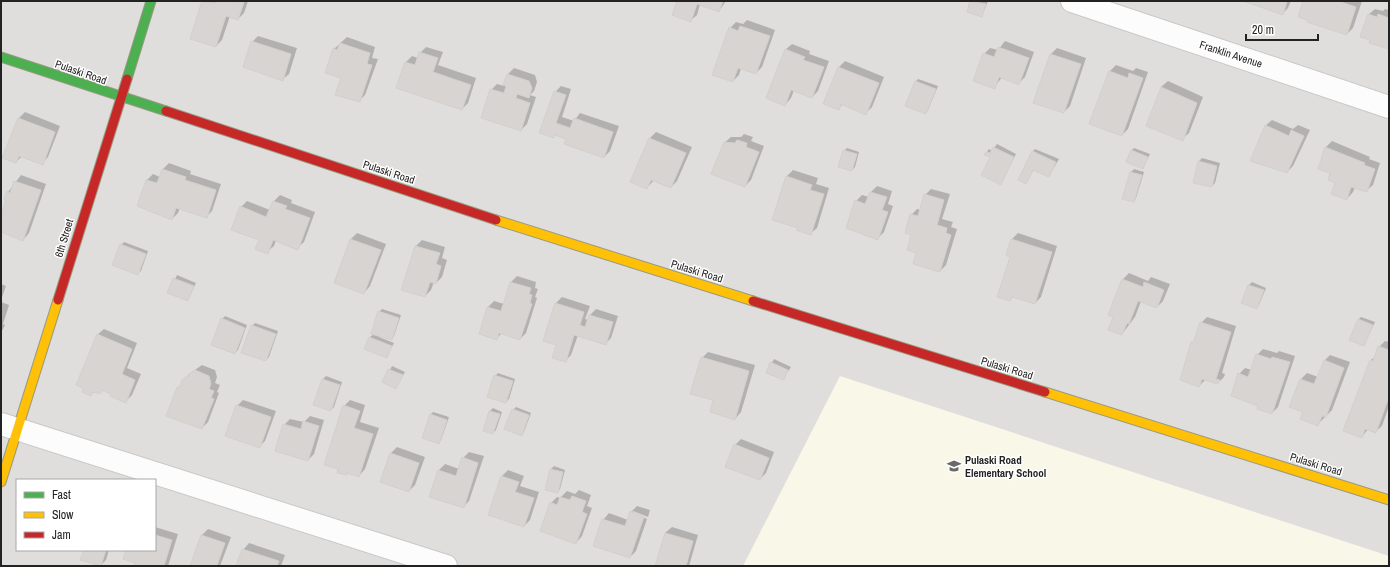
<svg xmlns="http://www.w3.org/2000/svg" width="1390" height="567" viewBox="0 0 1390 567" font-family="'Archivo Narrow',sans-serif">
  <rect width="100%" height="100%" fill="#f0eeeb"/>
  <path fill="#dfdedc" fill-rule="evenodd" d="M 1,1 L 1389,1 L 1389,566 L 1,566 ZM 17,480 L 155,480 L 155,550 L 17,550 Z"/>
  <polygon fill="#f8f7e8" points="840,376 1389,556 1389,566 743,566"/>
  <g fill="#0003">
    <polygon points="203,1 248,1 244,13 238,19 230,16 222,40 216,46 191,38"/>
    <polygon points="678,1 726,1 719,11 700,4 697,15 690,21"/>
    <polygon points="971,1 988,1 982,16 968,11"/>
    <polygon points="1247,1 1291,1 1288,8 1282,14"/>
    <polygon points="1304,1 1362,1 1353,28 1347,34"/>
    <polygon points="1375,9 1383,11 1385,9 1389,10 1389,48 1368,15"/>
    <polygon points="747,20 775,30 762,67 756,73 741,68 739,75 733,81 730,28 736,22 743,24"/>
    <polygon points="258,36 297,48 289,74 282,80 252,42"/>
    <polygon points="347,37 375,47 372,58 378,59 365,95 359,101 334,49"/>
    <polygon points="1005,41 1034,52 1025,77 1019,83 1002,77 994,88 984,54 990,48 998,50"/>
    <polygon points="792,44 810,51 809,54 829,61 818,91 812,97 794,90 791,98 785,105 785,50"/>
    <polygon points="426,47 443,52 438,65 476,78 468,103 462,109 397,87 406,62 412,56 418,58 420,53"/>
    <polygon points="1057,48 1086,58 1070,106 1064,112 1035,102 1051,54"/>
    <polygon points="845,61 884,77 872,107 866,113 843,104 838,109 824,103 839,67"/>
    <polygon points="1116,65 1133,71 1136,68 1148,72 1128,129 1122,135 1091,124 1110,71"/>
    <polygon points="514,68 535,75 537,82 534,91 530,95 536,97 527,124 521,130 491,90 497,84 504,86 508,74"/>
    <polygon points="918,79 938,86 928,110 926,113 915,82"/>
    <polygon points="1168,81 1203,97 1189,133 1182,139 1161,87"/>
    <polygon points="561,86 571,89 562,117 574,121 580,113 619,126 610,151 604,157 567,138 556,134 554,137 555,92"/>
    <polygon points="25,112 60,126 48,157 42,163 22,156 16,162 4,157 19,118"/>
    <polygon points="1272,120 1293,129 1298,125 1310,130 1293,166 1287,172 1265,126"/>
    <polygon points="656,132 692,147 677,181 671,187 654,180 647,188 650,138"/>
    <polygon points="744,134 753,137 751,141 764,146 751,180 745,186 724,143 731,137 741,137"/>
    <polygon points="1332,141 1370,157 1369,159 1380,163 1373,185 1366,191 1355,187 1353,192 1347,199 1331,173 1319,169 1326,147"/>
    <polygon points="997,144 1016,154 1001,183 991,157 987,152 989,149 992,151"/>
    <polygon points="847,148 859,152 855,167 852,170 844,151"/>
    <polygon points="1134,148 1150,154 1143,168 1131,151"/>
    <polygon points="1035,149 1059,159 1049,176 1034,169 1026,183 1032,152"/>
    <polygon points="1202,158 1220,163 1215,183 1212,186 1194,182 1199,161"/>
    <polygon points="169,163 191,171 190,174 221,184 212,211 206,217 180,208 178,213 172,219 147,180 153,174 160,177 163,169"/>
    <polygon points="1134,169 1144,172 1136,198 1134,201 1131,172"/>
    <polygon points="793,170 818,178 816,184 829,188 817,228 810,234 800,228 787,176"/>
    <polygon points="21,175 46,184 29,233 23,240 1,231 1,216 7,200 5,198 8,192"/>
    <polygon points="877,186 892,191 888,204 893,206 884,232 878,238 856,201 862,195 869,197 871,192"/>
    <polygon points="931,189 950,194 942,219 953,222 951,227 957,229 946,265 940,271 917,253 913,234 911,215 917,209 921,210 925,195"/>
    <polygon points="280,195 292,200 291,203 315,212 304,242 297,248 276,240 274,246 267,252 241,207 247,201 270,210 274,201"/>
    <polygon points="357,233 386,244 370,286 364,293 335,282 351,239"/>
    <polygon points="1018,233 1057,246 1041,297 1035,303 1014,296 1010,300 1012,239"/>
    <polygon points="422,240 445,247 442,258 447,260 442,277 436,283 434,282 431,290 425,296 403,289 416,246"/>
    <polygon points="124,242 148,251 141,271 138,273 121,245"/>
    <polygon points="1129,273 1148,281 1151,277 1170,284 1163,301 1157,307 1141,301 1135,317 1122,334 1114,317 1122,280"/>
    <polygon points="177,275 196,283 188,300 169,292"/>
    <polygon points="517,276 536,282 535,288 538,289 535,297 537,298 526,333 520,339 502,333 496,339 480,334 488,307 494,301 504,304 511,282"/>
    <polygon points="1252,282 1266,288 1259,305 1256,308 1242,303 1249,285"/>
    <polygon points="1,284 6,286 1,300"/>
    <polygon points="562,297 590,306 585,319 588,320 590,315 596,309 618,316 611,338 605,344 578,335 571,355 565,361 558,345 556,303"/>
    <polygon points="1,302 9,305 3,324 5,325 1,333"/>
    <polygon points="382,309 401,315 394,336 391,339 380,335 379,337 394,343 386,357 370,337 374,334 379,312"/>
    <polygon points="225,316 247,325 238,350 235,353 222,319"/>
    <polygon points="1207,317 1236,326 1222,373 1225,374 1224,377 1218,383 1205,380 1199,386 1188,355 1201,323"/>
    <polygon points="1361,317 1375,322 1364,345 1358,320"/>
    <polygon points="255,323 278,331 269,357 266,360 252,326"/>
    <polygon points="104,329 137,343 127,368 141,374 132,395 126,401 103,390 100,393 95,391 91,395 97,335"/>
    <polygon points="1385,341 1389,342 1389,406 1382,426 1375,432 1368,429 1362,437 1345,430 1371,360 1376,356 1379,347"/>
    <polygon points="1263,349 1277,353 1279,351 1295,356 1278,407 1272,413 1259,405 1239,374 1245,368 1252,370 1257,355"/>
    <polygon points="708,352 755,365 741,412 735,419 714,400 702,358"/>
    <polygon points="1330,355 1350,362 1332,410 1317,425 1304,411 1290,406 1301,379 1307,373 1318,377 1324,361"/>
    <polygon points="774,359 791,367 783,379 767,372"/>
    <polygon points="202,365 215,370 217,377 215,383 220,385 217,392 219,393 208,422 202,428 178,388 189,374"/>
    <polygon points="392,366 405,372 396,388 383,382"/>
    <polygon points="498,373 515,379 509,399 506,402 495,376"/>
    <polygon points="326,376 342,382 334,407 331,410 323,379"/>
    <polygon points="243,400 276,411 265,441 259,447 237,406"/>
    <polygon points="350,400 365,405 360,422 379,428 365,469 359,476 349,472 346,474 344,406"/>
    <polygon points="516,407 531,413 524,432 521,435 513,410"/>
    <polygon points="493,408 502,412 496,430 493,433 490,411"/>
    <polygon points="433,412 449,417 441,440 438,443 430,415"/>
    <polygon points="310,416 324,420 314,454 308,460 284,425 290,419 304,422"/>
    <polygon points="741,439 774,452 766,473 760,479 735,445"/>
    <polygon points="397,447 425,457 415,485 409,491 391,453"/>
    <polygon points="469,452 484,456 469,501 463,507 431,497 439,470 445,464 459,469 463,458"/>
    <polygon points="554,466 565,470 560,489 557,492 551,469"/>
    <polygon points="508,470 524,476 520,486 539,492 530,520 524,526 502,476"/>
    <polygon points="579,490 591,495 587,506 592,508 582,536 576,543 551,503 557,497 560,498 567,491 575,494"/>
    <polygon points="637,506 650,510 648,517 633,511 633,513 647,519 636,551 630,557 603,520 609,513 628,520 631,512"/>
    <polygon points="155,527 178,534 168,566 135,566 137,562 127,550 155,550"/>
    <polygon points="672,527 698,535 689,566 656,566 665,533"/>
    <polygon points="208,529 231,537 220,566 191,566 202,535"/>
    <polygon points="249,543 285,555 281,566 237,566 243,550"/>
    <polygon points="85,550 109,550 106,560 100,566 82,560"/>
  </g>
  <g fill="#d7d4d2" stroke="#d3d0cc">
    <polygon points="202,1 215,3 216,1 244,2 238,20 226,16 216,47 190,39"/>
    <polygon points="677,1 723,1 719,12 697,4 691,22 672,15"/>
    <polygon points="970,1 986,4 982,17 967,12"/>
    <polygon points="1243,1 1287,1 1283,15"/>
    <polygon points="1303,1 1338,1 1356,7 1347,35 1307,22 1307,20 1298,17"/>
    <polygon points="1368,14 1377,17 1378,14 1389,18 1389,49 1369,43 1370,40 1360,37"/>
    <polygon points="740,26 770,36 756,74 738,68 733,82 712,75 729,27 738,31"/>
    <polygon points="251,41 291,54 283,81 243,67"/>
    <polygon points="340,43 370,53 367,64 372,65 360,102 335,95 341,78 325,73 333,48 337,50"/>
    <polygon points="998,47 1029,58 1019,85 999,77 995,89 973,81 983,53 994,57"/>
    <polygon points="785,49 805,57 803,60 824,67 812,98 791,90 785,106 766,98"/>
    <polygon points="419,52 438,58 433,72 471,85 462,110 396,88 405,62 415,65"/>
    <polygon points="1050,54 1081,64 1064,113 1033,103"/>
    <polygon points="838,67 879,83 866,115 841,104 839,110 823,104"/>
    <polygon points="1109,71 1128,78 1129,73 1143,78 1122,136 1089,124"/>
    <polygon points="507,74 529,81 532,88 529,98 517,94 516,98 530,103 521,131 481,118 490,89 504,93 506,86 503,85"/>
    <polygon points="915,81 936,89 926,114 905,106"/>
    <polygon points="1161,87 1197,103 1183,141 1146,126"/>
    <polygon points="554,91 566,95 556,123 570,128 574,118 613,132 604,158 564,144 566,139 555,135 554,138 539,133"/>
    <polygon points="18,118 55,132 43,165 19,156 16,163 2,158"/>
    <polygon points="1265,125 1289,136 1291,130 1304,136 1287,173 1250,161"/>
    <polygon points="649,138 686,153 671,188 651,180 647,189 630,182"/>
    <polygon points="737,140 747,143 746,147 759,152 745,187 711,174 724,142 735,143"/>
    <polygon points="993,147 1014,157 1001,185 981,175 990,157 984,155 986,152 990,153"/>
    <polygon points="1325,147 1365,163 1364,165 1375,169 1367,192 1351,187 1347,200 1331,194 1335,183 1328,180 1330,173 1318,169"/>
    <polygon points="843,150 857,154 852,171 838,167"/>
    <polygon points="1131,150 1148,157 1143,169 1126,162"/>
    <polygon points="1032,151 1056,162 1049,177 1033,170 1026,184 1018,180"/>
    <polygon points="1198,161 1217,166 1212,187 1193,183"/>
    <polygon points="162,169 186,177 185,180 216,190 207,218 176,208 172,220 137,206 146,180 157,183"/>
    <polygon points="1130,172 1142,175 1134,202 1122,199"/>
    <polygon points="786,176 812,185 810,190 824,194 811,235 796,230 798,228 772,220"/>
    <polygon points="14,181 41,190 23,241 1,232 1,214 6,200 4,199 7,191 10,193"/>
    <polygon points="870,192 887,197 882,210 888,212 878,240 846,228 855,200 865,204"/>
    <polygon points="924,194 944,200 937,225 947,228 946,233 951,235 940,272 913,264 916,253 907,250 911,235 905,233 910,214 918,216"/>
    <polygon points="273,201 287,206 285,209 310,218 298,250 273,240 268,254 255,249 259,240 231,230 240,206 266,217"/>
    <polygon points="350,239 381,250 364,294 334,283"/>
    <polygon points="1011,239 1052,252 1035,304 1012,297 1010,301 997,297 1010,257 1006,255"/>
    <polygon points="120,244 146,254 138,275 112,265"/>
    <polygon points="415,246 440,253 436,264 441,266 436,284 430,282 425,297 401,290"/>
    <polygon points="173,278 194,286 188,301 167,293"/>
    <polygon points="1122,279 1143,287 1144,282 1164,290 1157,308 1138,301 1129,324 1127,323 1122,335 1108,330 1113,317 1108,315"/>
    <polygon points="510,282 531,288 529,294 532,295 530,303 532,304 520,340 499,333 497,340 479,334 487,307 501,311"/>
    <polygon points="1248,285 1264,290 1257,309 1241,303"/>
    <polygon points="555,303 584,312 580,325 585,327 589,315 613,322 606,345 574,335 566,362 552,358 556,345 543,341"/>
    <polygon points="378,311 399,318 392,340 371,334"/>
    <polygon points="221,318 245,328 235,354 211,345"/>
    <polygon points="1358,319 1373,325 1364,346 1349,340"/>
    <polygon points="1200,322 1231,332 1216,379 1220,380 1218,384 1202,379 1199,387 1180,380 1191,342 1193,343"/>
    <polygon points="251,325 276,334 266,361 241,353"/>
    <polygon points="97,334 132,349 122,374 135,380 126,403 110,396 111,394 102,390 100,394 93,392 91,396 82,392 84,389 76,385"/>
    <polygon points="369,337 392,346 387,358 364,349"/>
    <polygon points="1378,346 1389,350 1389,397 1376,433 1365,429 1362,438 1343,431 1370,360 1373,361"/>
    <polygon points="1256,354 1271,359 1272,357 1290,362 1272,414 1257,409 1258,406 1231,396 1238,373 1248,377"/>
    <polygon points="701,357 749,371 735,420 710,412 713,400 690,394"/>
    <polygon points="1324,360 1344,368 1326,417 1322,416 1318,426 1300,419 1303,412 1289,407 1300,379 1314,384"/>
    <polygon points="770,362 788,370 784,380 766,373"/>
    <polygon points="388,369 403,375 396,389 382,382"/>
    <polygon points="195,370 209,376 211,384 209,389 214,391 211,398 214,399 202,429 166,416 177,387 179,388 182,380"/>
    <polygon points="494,375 513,381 506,403 487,397"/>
    <polygon points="322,379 340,385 331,411 313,405"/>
    <polygon points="236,405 271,417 260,448 225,436"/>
    <polygon points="343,405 360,411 354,428 373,434 359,477 347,473 347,475 337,473 338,469 324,465"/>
    <polygon points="512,409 529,415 522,436 504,429"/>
    <polygon points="489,411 500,414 493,434 483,431"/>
    <polygon points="430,414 447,420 439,444 422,438"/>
    <polygon points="303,421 319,426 308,461 275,451 283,424 301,429"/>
    <polygon points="734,444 769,458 760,480 725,467"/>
    <polygon points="390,453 419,463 409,492 380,482"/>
    <polygon points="462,457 478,463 464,508 429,497 438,470 456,476"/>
    <polygon points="550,469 563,472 558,493 545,490"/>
    <polygon points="501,476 519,482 515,492 534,498 524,527 488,515"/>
    <polygon points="572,496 586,501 582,512 587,514 576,544 540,531 550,502 557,505 560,497 570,500"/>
    <polygon points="630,511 644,517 630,558 593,546 602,519 625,526"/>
    <polygon points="665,533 693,541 686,566 655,566"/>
    <polygon points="155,535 172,540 164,566 134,566 135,563 123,559 126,550 155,550"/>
    <polygon points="201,535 225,543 217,566 190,566"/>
    <polygon points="242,549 279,561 277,566 236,566"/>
    <polygon points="84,550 106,550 101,566 80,560"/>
  </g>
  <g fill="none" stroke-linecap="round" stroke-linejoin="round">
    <defs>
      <g id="street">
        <polyline points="1072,1 1389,107"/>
        <polyline points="1,424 446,566"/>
      </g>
      <g id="fast">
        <polyline points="1,57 166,111"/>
        <polyline points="127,79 151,1"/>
      </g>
      <g id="slow">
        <polyline points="496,220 753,301"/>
        <polyline points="1045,392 1389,500"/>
        <polyline points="1,482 58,300"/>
      </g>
      <g id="jam">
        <polyline points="166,111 496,220"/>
        <polyline points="58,300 127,79"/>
        <polyline points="753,301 1045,392"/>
      </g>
    </defs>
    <use href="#street" stroke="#c9c8c7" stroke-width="24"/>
    <use href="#fast" stroke="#999a82" stroke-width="11"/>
    <use href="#slow" stroke="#999a82" stroke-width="11"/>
    <use href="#jam" stroke="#999a82" stroke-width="11"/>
    <use href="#street" stroke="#fdfcfc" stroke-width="22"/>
    <use href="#fast" stroke="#4caf50" stroke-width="9"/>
    <use href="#slow" stroke="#ffc107" stroke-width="9"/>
    <use href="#jam" stroke="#c62828" stroke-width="9"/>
  </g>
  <defs>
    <symbol id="school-bare" viewBox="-9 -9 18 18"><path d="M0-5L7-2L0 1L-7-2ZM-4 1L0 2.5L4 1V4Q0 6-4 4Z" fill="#6a6968" stroke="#fff" stroke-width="2.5" paint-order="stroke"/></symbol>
  </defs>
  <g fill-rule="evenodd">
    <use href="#school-bare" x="944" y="456" width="20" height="20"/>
  </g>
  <g text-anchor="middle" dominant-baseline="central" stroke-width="3" stroke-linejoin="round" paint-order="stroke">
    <g font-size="11" fill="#222" stroke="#fff">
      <text transform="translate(1231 54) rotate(18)">Franklin Avenue</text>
      <text transform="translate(81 72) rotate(19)">Pulaski Road</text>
      <text transform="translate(389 172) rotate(18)">Pulaski Road</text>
      <text transform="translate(64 238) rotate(-73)">6th Street</text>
      <text transform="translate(697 271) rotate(17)">Pulaski Road</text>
      <text transform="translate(1007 368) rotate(17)">Pulaski Road</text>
      <text transform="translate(1316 464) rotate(17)">Pulaski Road</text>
    </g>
    <g font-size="11" font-weight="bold" fill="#222" stroke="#fff" text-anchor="start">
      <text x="965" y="460">Pulaski Road<tspan x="965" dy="13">Elementary School</tspan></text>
    </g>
  </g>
  <rect width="1390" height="567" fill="none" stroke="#222222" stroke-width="4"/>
  <rect x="16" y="479" width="140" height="72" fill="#ffffff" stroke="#a7a7a7"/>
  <rect x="24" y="492" width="20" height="6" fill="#4caf50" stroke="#a7a7a7"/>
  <text x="52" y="499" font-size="12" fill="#222222">Fast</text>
  <rect x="24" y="512" width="20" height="6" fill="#ffc107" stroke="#a7a7a7"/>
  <text x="52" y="519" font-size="12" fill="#222222">Slow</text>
  <rect x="24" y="532" width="20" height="6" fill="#c62828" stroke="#a7a7a7"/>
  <text x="52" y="539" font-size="12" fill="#222222">Jam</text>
  <path d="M1246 34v6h72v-6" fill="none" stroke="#222222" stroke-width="2"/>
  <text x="1252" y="34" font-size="12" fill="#222222" stroke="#ffffff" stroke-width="3" paint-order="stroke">20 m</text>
</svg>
